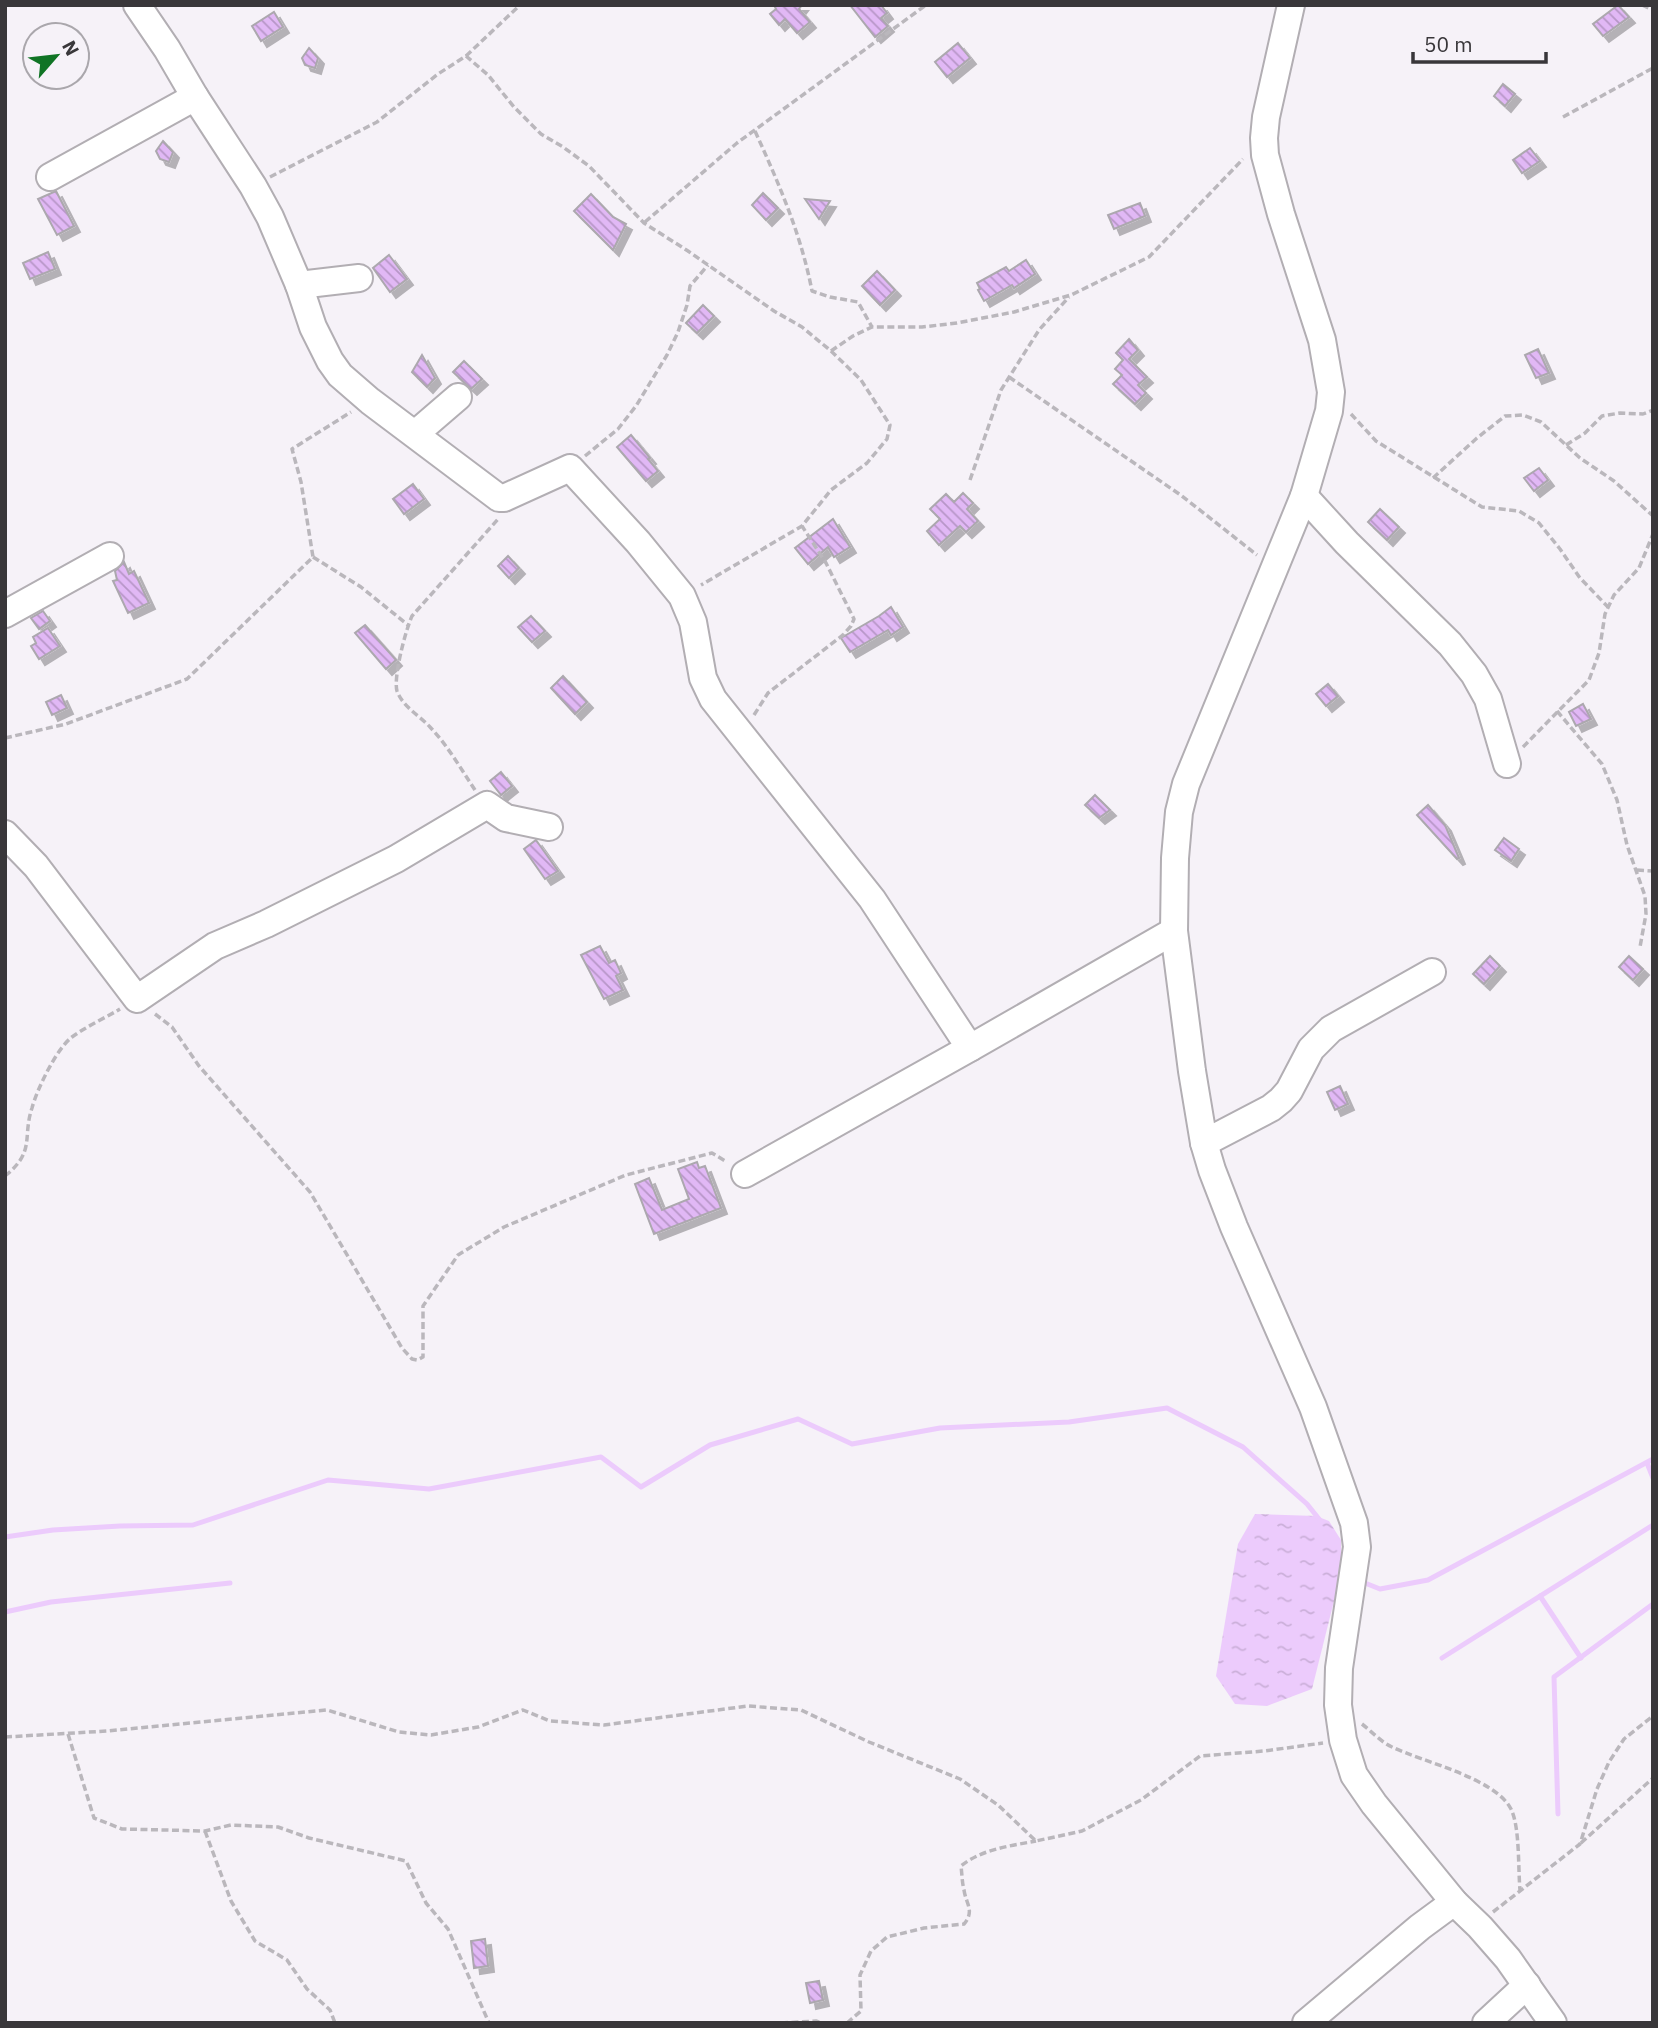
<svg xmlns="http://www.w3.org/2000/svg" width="1658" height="2028" viewBox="0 0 1658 2028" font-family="'IBM Plex Sans',sans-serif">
  <defs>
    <pattern id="water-ripples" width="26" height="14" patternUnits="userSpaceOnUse" patternTransform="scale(1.75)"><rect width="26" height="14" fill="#eccbfc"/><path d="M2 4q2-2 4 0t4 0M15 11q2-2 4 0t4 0" fill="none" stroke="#cbafd9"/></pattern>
    <pattern id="building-back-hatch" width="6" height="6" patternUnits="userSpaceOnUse" patternTransform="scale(1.75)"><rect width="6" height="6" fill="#e1b8f5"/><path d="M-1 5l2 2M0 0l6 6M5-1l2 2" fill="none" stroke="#b796c7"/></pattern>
    <filter id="shadow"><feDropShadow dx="6" dy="6" stdDeviation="0" flood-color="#0004"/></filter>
  </defs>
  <rect width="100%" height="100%" fill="#f6f2f8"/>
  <polygon fill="url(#water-ripples)" points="1255,1514 1316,1516 1329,1521 1341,1540 1341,1573 1312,1689 1267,1706 1235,1704 1216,1676 1238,1544"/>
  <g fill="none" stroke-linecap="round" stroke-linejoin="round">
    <g stroke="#eccbfc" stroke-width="5">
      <polyline points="1647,1463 1653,1478"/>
      <polyline points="5,1537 53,1530 120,1526 193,1525 328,1480 429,1489 601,1457 641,1487 710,1445 798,1419 852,1444 940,1428 1069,1422 1167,1408 1243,1447 1307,1504 1319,1519"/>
      <polyline points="1360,1581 1380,1589 1428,1580 1653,1459"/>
      <polyline points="1540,1596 1581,1658"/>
      <polyline points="5,1612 51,1602 230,1583"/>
      <polyline points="1442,1658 1653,1525"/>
      <polyline points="1558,1814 1554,1677 1653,1604"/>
    </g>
  </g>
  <g fill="url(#building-back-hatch)" stroke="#aca8ae" stroke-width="2" filter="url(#shadow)">
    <polygon points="774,5 802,5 799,9 810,22 797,33 785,19 779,25 770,14 776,9"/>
    <polygon points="850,5 881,5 887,13 881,18 888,26 875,37"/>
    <polygon points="1618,5 1629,17 1603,36 1593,24"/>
    <polygon points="274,12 283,27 261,41 252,26"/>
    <polygon points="958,43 970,58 947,77 935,62"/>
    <polygon points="309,48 318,58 315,68 305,65 302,58"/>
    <polygon points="1503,84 1515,94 1505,106 1494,96"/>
    <polygon points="163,141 173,152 169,162 160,159 156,151"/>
    <polygon points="1530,148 1540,161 1522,173 1513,160"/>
    <polygon points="56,191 74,226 57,235 38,199"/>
    <polygon points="763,193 778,208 766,220 752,205"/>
    <polygon points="591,194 613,217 626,224 613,250 574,211"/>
    <polygon points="805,199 830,201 819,219"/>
    <polygon points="1140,203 1145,216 1114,229 1108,215"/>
    <polygon points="48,252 55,269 30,279 23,263"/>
    <polygon points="389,255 407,279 390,292 373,268"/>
    <polygon points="1026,260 1035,274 1014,288 1012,285 984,301 978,290 980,289 977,283 1006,267 1009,271"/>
    <polygon points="877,271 895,290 880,305 862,286"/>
    <polygon points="703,305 714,316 697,333 686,323"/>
    <polygon points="1129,339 1138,350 1129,359 1147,377 1138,385 1146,393 1135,404 1113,384 1122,375 1115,369 1123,360 1116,353"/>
    <polygon points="1538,349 1549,373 1536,378 1525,355"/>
    <polygon points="422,355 435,378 427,387 412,372"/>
    <polygon points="464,361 482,379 471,389 453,372"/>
    <polygon points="631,435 650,458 648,459 658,471 646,481 617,447"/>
    <polygon points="1539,468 1548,480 1534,491 1524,478"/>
    <polygon points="413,484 424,499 404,514 393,499"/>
    <polygon points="963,493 973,503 967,509 978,521 966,532 960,526 939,545 927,531 940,519 930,509 946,494 954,502"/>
    <polygon points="1380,509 1399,527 1387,540 1368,522"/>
    <polygon points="833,519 850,547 834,557 828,547 808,564 795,548"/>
    <polygon points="508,556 519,568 509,578 498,566"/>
    <polygon points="124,562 129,574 134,571 149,603 128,613 113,581 117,580 115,571"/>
    <polygon points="891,607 903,627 891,635 888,630 850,652 841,638 879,616"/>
    <polygon points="43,611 50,621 39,629 31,618"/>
    <polygon points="531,616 545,631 532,642 518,627"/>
    <polygon points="365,625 396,660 386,669 355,633"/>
    <polygon points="48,628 60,646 39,659 31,646 36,643 33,637"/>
    <polygon points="563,676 587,702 575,714 551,688"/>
    <polygon points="1328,684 1338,696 1326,706 1316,694"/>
    <polygon points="61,695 67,708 52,715 46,702"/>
    <polygon points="1583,704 1591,719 1576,726 1569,712"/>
    <polygon points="501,772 512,786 501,795 490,781"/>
    <polygon points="1095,795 1110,810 1099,818 1085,805"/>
    <polygon points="1428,805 1445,825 1459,858 1457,859 1417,815"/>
    <polygon points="1504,838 1519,849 1511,861 1495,850"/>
    <polygon points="536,840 558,871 545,879 524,849"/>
    <polygon points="600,946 609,963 615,960 621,973 616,976 623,990 604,999 581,955"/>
    <polygon points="1490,956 1500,966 1484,984 1473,974"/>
    <polygon points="1629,956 1643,969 1633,980 1619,967"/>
    <polygon points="1340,1086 1348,1104 1335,1110 1327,1092"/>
    <polygon points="697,1162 699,1168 705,1166 721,1208 654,1234 635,1184 649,1178 662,1210 689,1199 678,1169"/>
    <polygon points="485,1939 488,1966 474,1968 471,1941"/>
    <polygon points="819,1981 823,2000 810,2003 806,1983"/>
  </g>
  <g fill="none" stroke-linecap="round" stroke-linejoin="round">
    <defs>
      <g id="minor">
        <polyline points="137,5 167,49 195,97 253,186 270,217 299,285 313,327 330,361 340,375 370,401 499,498 504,498 570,468 638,542 682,596 693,622 703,678 713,699 872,899 970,1048"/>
        <polyline points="1291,5 1266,117 1264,138 1265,155 1281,214 1322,340 1331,392 1329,411 1304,496 1186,784 1179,812 1175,858 1174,931 1192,1071 1204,1143 1212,1170 1234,1227 1313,1407 1354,1523 1357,1547 1339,1668 1338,1705 1343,1740 1354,1775 1374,1804 1454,1902 1480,1927 1508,1959 1553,2023"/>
        <polyline points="50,177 195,97"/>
        <polyline points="299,285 359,278"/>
        <polyline points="415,434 458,397"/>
        <polyline points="1304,496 1347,543 1450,644 1474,674 1488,699 1507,764"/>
        <polyline points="5,614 110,556"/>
        <polyline points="5,834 36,866 137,999 215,946 266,924 396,859 487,805 506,818 549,827"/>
        <polyline points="1204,1143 1271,1108 1281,1100 1289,1091 1311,1049 1331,1029 1432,972"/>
        <polyline points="745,1174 970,1048 1174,931"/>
        <polyline points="1306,2023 1420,1927 1454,1902"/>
        <polyline points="1486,2023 1527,1985"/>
      </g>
    </defs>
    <use href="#minor" stroke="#b2aeb3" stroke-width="30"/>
    <g stroke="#bab7bc" stroke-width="3.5" stroke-dasharray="7 3.5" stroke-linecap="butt">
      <polyline points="1642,5 1653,10"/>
      <polyline points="466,56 520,5"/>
      <polyline points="1563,117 1653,68"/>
      <path d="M 755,131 C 779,184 801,234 812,291 L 830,297 L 858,302 L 872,327"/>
      <polyline points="270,177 377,122 438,74 466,56 488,75 514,107 541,134 563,147 589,166 644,223 688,251 774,311 802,327 831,351 861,380 890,425 887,439 867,463 831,490 802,526 701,585"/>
      <polyline points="645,222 737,143 926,5"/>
      <polyline points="831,351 853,336 872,327 922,327 957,323 1014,312 1071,295 1149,257 1243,159"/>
      <polyline points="1009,377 1182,496 1257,555"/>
      <polyline points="1351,414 1376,441 1482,507 1519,511 1539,523 1560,549 1580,578 1608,607"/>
      <polyline points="1566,445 1585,433 1602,416 1620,413 1643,414 1653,410"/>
      <polyline points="585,456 618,429 636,406 667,355 678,332 687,305 690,286 708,265"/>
      <polyline points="1433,478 1477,438 1505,416 1523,415 1541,422 1580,458 1614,481 1653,516"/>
      <polyline points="970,480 1001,390 1039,330 1069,297"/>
      <polyline points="313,557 361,587 408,625"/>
      <polyline points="1557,711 1602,764 1617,800 1627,845 1645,896 1646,914 1640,947"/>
      <polyline points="754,715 768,693 843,635 851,626 854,619 826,563 802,526"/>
      <polyline points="5,738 66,724 187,679 313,557 301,482 292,449 351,412"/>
      <polyline points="1523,747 1589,680 1599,653 1605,614 1614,595 1639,568 1653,534"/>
      <path d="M 475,790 C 461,769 448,746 430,727 C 419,715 403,707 397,691 C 393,677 406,629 412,616 L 499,518"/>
      <polyline points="1637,870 1653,871"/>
      <polyline points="155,1014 172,1027 199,1066 310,1192 402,1348 412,1359 417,1360 423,1357 423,1306 458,1255 504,1227 626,1175 712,1153 727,1162"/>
      <path d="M 5,1176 C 36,1151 22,1138 32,1108 C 37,1089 57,1048 72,1037 C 87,1026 105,1018 120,1009"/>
      <path d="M 1362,1724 C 1371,1731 1381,1742 1392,1747 C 1423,1762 1495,1778 1511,1809 C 1520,1827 1518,1869 1520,1890"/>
      <polyline points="68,1734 94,1818 122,1829 205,1831 231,1825 278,1827 309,1838 406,1861 426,1903 448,1929 489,2023"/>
      <polyline points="5,1737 107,1731 327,1710 399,1732 431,1735 478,1727 523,1710 550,1721 604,1725 748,1706 801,1710 869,1742 960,1779 998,1805 1036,1841 1082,1831 1141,1800 1200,1756 1264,1751 1323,1743"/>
      <polyline points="205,1831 231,1901 255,1941 287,1960 307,1989 330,2010 335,2023"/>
      <polyline points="1581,1843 1653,1778"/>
      <polyline points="1493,1912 1580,1844 1597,1789 1609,1762 1624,1739 1653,1716"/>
      <polyline points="781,2023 816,2021 822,2023"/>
      <path d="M 847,2023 L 861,2011 L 860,1975 L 871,1951 L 887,1937 L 924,1928 L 964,1924 C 975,1911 966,1904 964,1890 C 962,1882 962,1874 961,1866 C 982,1849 1010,1846 1036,1841"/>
    </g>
    <use href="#minor" stroke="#fff" stroke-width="26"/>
  </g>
  <rect width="1658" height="2028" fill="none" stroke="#39373a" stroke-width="14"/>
  <g transform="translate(56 56) rotate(62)"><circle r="33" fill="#f6f2f8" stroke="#aaa7ac" stroke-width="2"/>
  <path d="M0-5L12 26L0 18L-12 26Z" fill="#107425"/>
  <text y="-10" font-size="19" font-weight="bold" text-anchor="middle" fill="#39373a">N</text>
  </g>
  <path d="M1413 52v10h133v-10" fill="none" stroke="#39373a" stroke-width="3.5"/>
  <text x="1424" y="52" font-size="21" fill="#39373a" stroke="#f6f2f8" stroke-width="5" paint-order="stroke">50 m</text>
</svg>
